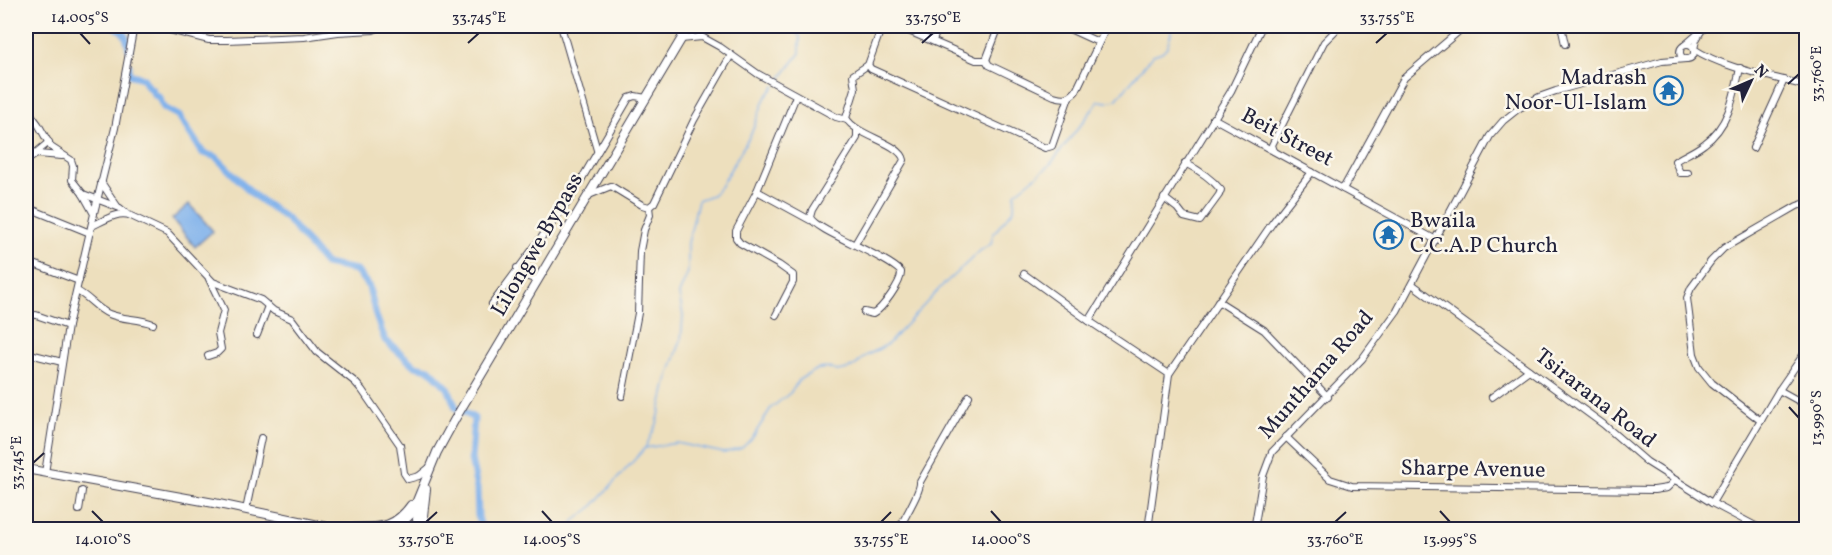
<svg xmlns="http://www.w3.org/2000/svg" width="1832" height="555" viewBox="0 0 1832 555" font-family="Vollkorn,serif">
  <rect width="100%" height="100%" fill="#fbf7ec"/>
  <filter id="ink" filterUnits="userSpaceOnUse"><feTurbulence type="fractalNoise" baseFrequency=".0167" numOctaves="2"/><feDisplacementMap in="SourceGraphic" scale="12" xChannelSelector="R" yChannelSelector="G"/><feConvolveMatrix kernelMatrix="1 2 1 2 8 2 1 2 1" color-interpolation-filters="sRGB"/></filter>
  <filter id="wash" filterUnits="userSpaceOnUse"><feTurbulence type="fractalNoise" baseFrequency=".008" numOctaves="4" result="noise"/><feDisplacementMap in="SourceGraphic" scale="24" xChannelSelector="R" yChannelSelector="G"/><feGaussianBlur stdDeviation="1.35" result="paint"/><feColorMatrix in="noise" values="0 0 0 0 0 0 0 0 0 0 0 0 0 0 0 0 0 1.4 0 .05"/><feComposite in="paint" operator="in"/></filter>
  <g filter="url(#wash)">
    <rect width="100%" height="100%" fill="#eddfbd"/>
    <polygon fill="#7fb1eb" stroke="#506a93" stroke-width="1.5" points="189,204 213,231 195,247 172,219"/>
    <g fill="none" stroke-linecap="round" stroke-linejoin="round">
      <g stroke="#7fb1eb" stroke-width="1.5">
        <polyline points="778,82 800,53 800,37 792,26"/>
        <polyline points="645,448 677,443 724,453 742,448 753,437 771,408 790,393 800,379 818,369 829,368 837,371 848,369 856,365 864,357 888,344 942,286 981,250 991,244 993,234 1014,209 1015,193 1049,166 1099,101 1108,102 1116,100 1153,55 1162,52 1167,47 1173,26"/>
        <polyline points="570,530 574,521 591,508 645,448 657,424 667,381 681,340 683,316 679,294 688,272 688,243 698,200 712,195 720,187 751,134 765,98 775,86"/>
      </g>
      <g stroke="#7fb1eb" stroke-width="7">
        <path d="M 114,26 C 125,31 127,37 129,49"/>
        <polyline points="129,66 128,74 143,78 148,87 152,89 154,95 158,96 164,108 179,116 203,153 216,157 255,196 287,219 325,264 356,270 369,287 376,316 385,340 415,366 429,369 448,388 456,408 474,418 471,459 477,489 478,517 482,530"/>
      </g>
    </g>
  </g>
  <g filter="url(#ink)">
    <g fill="none" stroke-linecap="round" stroke-linejoin="round">
      <defs>
        <g id="minor">
          <polyline points="154,26 209,40 227,40 304,37 338,32 373,30 383,26"/>
          <polyline points="561,26 597,150"/>
          <path d="M 897,26 L 976,60 L 986,60 L 989,65 L 1054,96 C 1064,99 1069,99 1076,91 L 1107,26"/>
          <polyline points="1063,26 1098,42"/>
          <polyline points="1561,26 1565,44"/>
          <path d="M 1701,31 L 1696,40 L 1694,49 C 1724,69 1772,76 1806,86"/>
          <polyline points="700,36 702,26"/>
          <polyline points="681,39 702,37 720,47 758,74 836,117 847,120"/>
          <polyline points="933,40 939,26"/>
          <circle cx="1687" cy="52" r="7"/>
          <polyline points="1685,45 1707,26"/>
          <polyline points="986,60 999,26"/>
          <polyline points="868,65 871,69 1045,148 1052,146 1069,97"/>
          <polyline points="26,108 38,124 51,147 71,160 73,166 72,180 83,194 94,214 68,326 45,473"/>
          <polyline points="1213,118 1436,240"/>
          <path d="M 857,129 L 857,138 L 812,210 L 810,217 C 815,231 886,255 901,272 C 902,282 882,309 873,314 L 864,312"/>
          <polyline points="1753,148 1784,80"/>
          <polyline points="1274,151 1272,145 1324,42 1340,26"/>
          <polyline points="32,156 49,142"/>
          <polyline points="26,161 37,154 62,156"/>
          <path d="M 1688,173 L 1680,173 L 1675,161 C 1685,155 1695,151 1704,144 C 1729,126 1734,96 1740,68"/>
          <polyline points="101,182 117,206"/>
          <polyline points="1343,189 1404,78 1465,26"/>
          <polyline points="757,191 810,220"/>
          <polyline points="83,194 120,208 126,213"/>
          <polyline points="589,195 611,186 642,205 649,207 654,203 694,120 731,55"/>
          <path d="M 1164,198 L 1177,208 L 1184,217 L 1200,221 L 1219,195 L 1221,190 C 1211,178 1199,170 1185,163"/>
          <polyline points="26,207 90,233"/>
          <polyline points="94,213 115,128 134,26"/>
          <path d="M 92,226 C 103,221 119,210 131,216 L 167,233 L 213,282 L 261,300 L 274,311 L 292,319 L 317,352 L 355,382 L 362,390 L 400,445 L 404,473 L 408,479 L 419,476 L 430,467"/>
          <path d="M 855,244 L 904,160 C 901,143 856,136 846,118 L 855,89 L 853,75 L 868,65 L 882,26"/>
          <polyline points="26,261 79,281"/>
          <polyline points="517,268 517,273 534,279"/>
          <polyline points="1024,274 1089,321"/>
          <polyline points="1412,284 1603,424 1647,462 1712,503 1763,530"/>
          <path d="M 77,291 C 89,297 97,309 109,314 C 123,320 139,318 153,324"/>
          <polyline points="1218,301 1264,330 1328,397"/>
          <polyline points="492,304 570,199 629,98 635,96 646,98"/>
          <polyline points="36,315 68,326"/>
          <polyline points="776,315 793,282 793,275 779,265 740,243 736,238 736,231 757,191 796,96"/>
          <polyline points="257,335 268,306"/>
          <polyline points="26,353 62,362"/>
          <polyline points="208,356 217,353 221,349 218,333 224,310 209,279"/>
          <polyline points="1169,374 1089,321 1231,91 1262,26"/>
          <polyline points="1779,390 1806,405"/>
          <polyline points="622,396 638,313 640,251 644,230 650,215 649,207"/>
          <polyline points="1492,397 1529,370"/>
          <polyline points="1761,421 1712,383 1699,367 1694,354 1687,298 1691,288 1711,261 1724,248 1797,206 1806,203"/>
          <polyline points="1286,437 1330,479 1352,486 1654,490 1667,488 1675,480"/>
          <polyline points="1712,503 1779,390 1806,351"/>
          <polyline points="79,510 82,491"/>
          <polyline points="246,510 261,438"/>
          <path d="M 899,530 C 904,517 921,492 920,482 L 969,396"/>
          <polyline points="1148,530 1169,374 1273,222 1312,172"/>
          <polyline points="1254,530 1263,476 1272,452 1362,359 1397,311 1490,136 1503,121 1518,109 1539,97 1556,91 1662,61 1686,59"/>
        </g>
        <g id="major">
          <polyline points="26,469 214,503 342,530"/>
          <polyline points="426,489 423,516 427,530"/>
          <polyline points="400,525 412,513 437,452 455,419 689,26"/>
          <path d="M 340,529 C 370,524 389,536 411,505"/>
          <polyline points="392,530 405,524 417,530"/>
          <polyline points="418,530 417,519 420,504"/>
        </g>
      </defs>
      <use href="#minor" stroke="#403e4e" stroke-width="8"/>
      <use href="#major" stroke="#403e4e" stroke-width="10"/>
      <use href="#minor" stroke="#fff" stroke-width="6"/>
      <use href="#major" stroke="#fff" stroke-width="8"/>
    </g>
  </g>
  <path fill="none" stroke="#22223b" stroke-width="2" d="M 80,33 L 90,44M 468,43 L 479,33M 922,43 L 933,33M 1376,43 L 1387,33M 1788,84 L 1799,74M 1789,407 L 1799,418M 33,463 L 44,453M 92,511 L 103,522M 542,511 L 552,522M 991,511 L 1001,522M 1440,511 L 1450,522M 426,522 L 437,512M 881,522 L 891,512M 1335,522 L 1346,512"/>
  <defs>
    <symbol id="temple-ring" viewBox="-11 -11 22 22"><circle r="9.5" fill="#fbf7ec" stroke="#1f6fb2" stroke-width="1.5"/><path d="M0-6L5-2H3V0L6.5 2.5H4V6H1.5V3h-3V6H-4V2.5H-6.5L-3 0V-2H-5Z" fill="#1f6fb2"/></symbol>
  </defs>
  <g fill-rule="evenodd">
    <use href="#temple-ring" x="1652" y="74" width="33" height="33"/>
    <use href="#temple-ring" x="1372" y="218" width="33" height="33"/>
  </g>
  <g text-anchor="middle" dominant-baseline="central" stroke-width="5" stroke-linejoin="round" paint-order="stroke">
    <g font-size="22" fill="#22223b" stroke="#fbf7ec" text-anchor="end">
      <text x="1647" y="78">Madrash<tspan x="1647" dy="25">Noor-Ul-Islam</tspan></text>
      <text x="1410" y="221" text-anchor="start">Bwaila<tspan x="1410" dy="25">C.C.A.P Church</tspan></text>
    </g>
    <g font-size="22" fill="#22223b" stroke="#fbf7ec">
      <text transform="translate(1287 138) rotate(28)">Beit Street</text>
      <text transform="translate(538 245) rotate(-60)">Lilongwe Bypass</text>
      <text transform="translate(1317 375) rotate(-49)">Munthama Road</text>
      <text transform="translate(1595 399) rotate(38)">Tsirarana Road</text>
      <text transform="translate(1473 470) rotate(1)">Sharpe Avenue</text>
    </g>
  </g>
  <rect width="1832" height="555" fill="none" stroke="#fbf7ec" stroke-width="66"/>
  <g transform="translate(1751 81) rotate(46)" stroke="#fbf7ec" stroke-width="4.5" paint-order="stroke">
  <path d="M0-4.5L10 22L0 15L-10 22Z" fill="#22223b"/>
  <text y="-9" font-size="16" font-weight="bold" text-anchor="middle" fill="#22223b">N</text>
  </g>
  <rect x="33" y="33" width="1766" height="489" fill="none" stroke="#22223b" stroke-width="2"/>
  <g font-size="15" text-anchor="middle" fill="#22223b">
    <text x="80" y="22">14.005°S</text>
    <text x="479" y="22">33.745°E</text>
    <text x="933" y="22">33.750°E</text>
    <text x="1387" y="22">33.755°E</text>
    <text transform="translate(1816 74) rotate(-90)" y="5">33.760°E</text>
    <text transform="translate(1816 418) rotate(-90)" y="5">13.990°S</text>
    <text transform="translate(16 463) rotate(-90)" y="5">33.745°E</text>
    <text x="103" y="544">14.010°S</text>
    <text x="426" y="544">33.750°E</text>
    <text x="552" y="544">14.005°S</text>
    <text x="881" y="544">33.755°E</text>
    <text x="1001" y="544">14.000°S</text>
    <text x="1335" y="544">33.760°E</text>
    <text x="1450" y="544">13.995°S</text>
  </g>
</svg>
